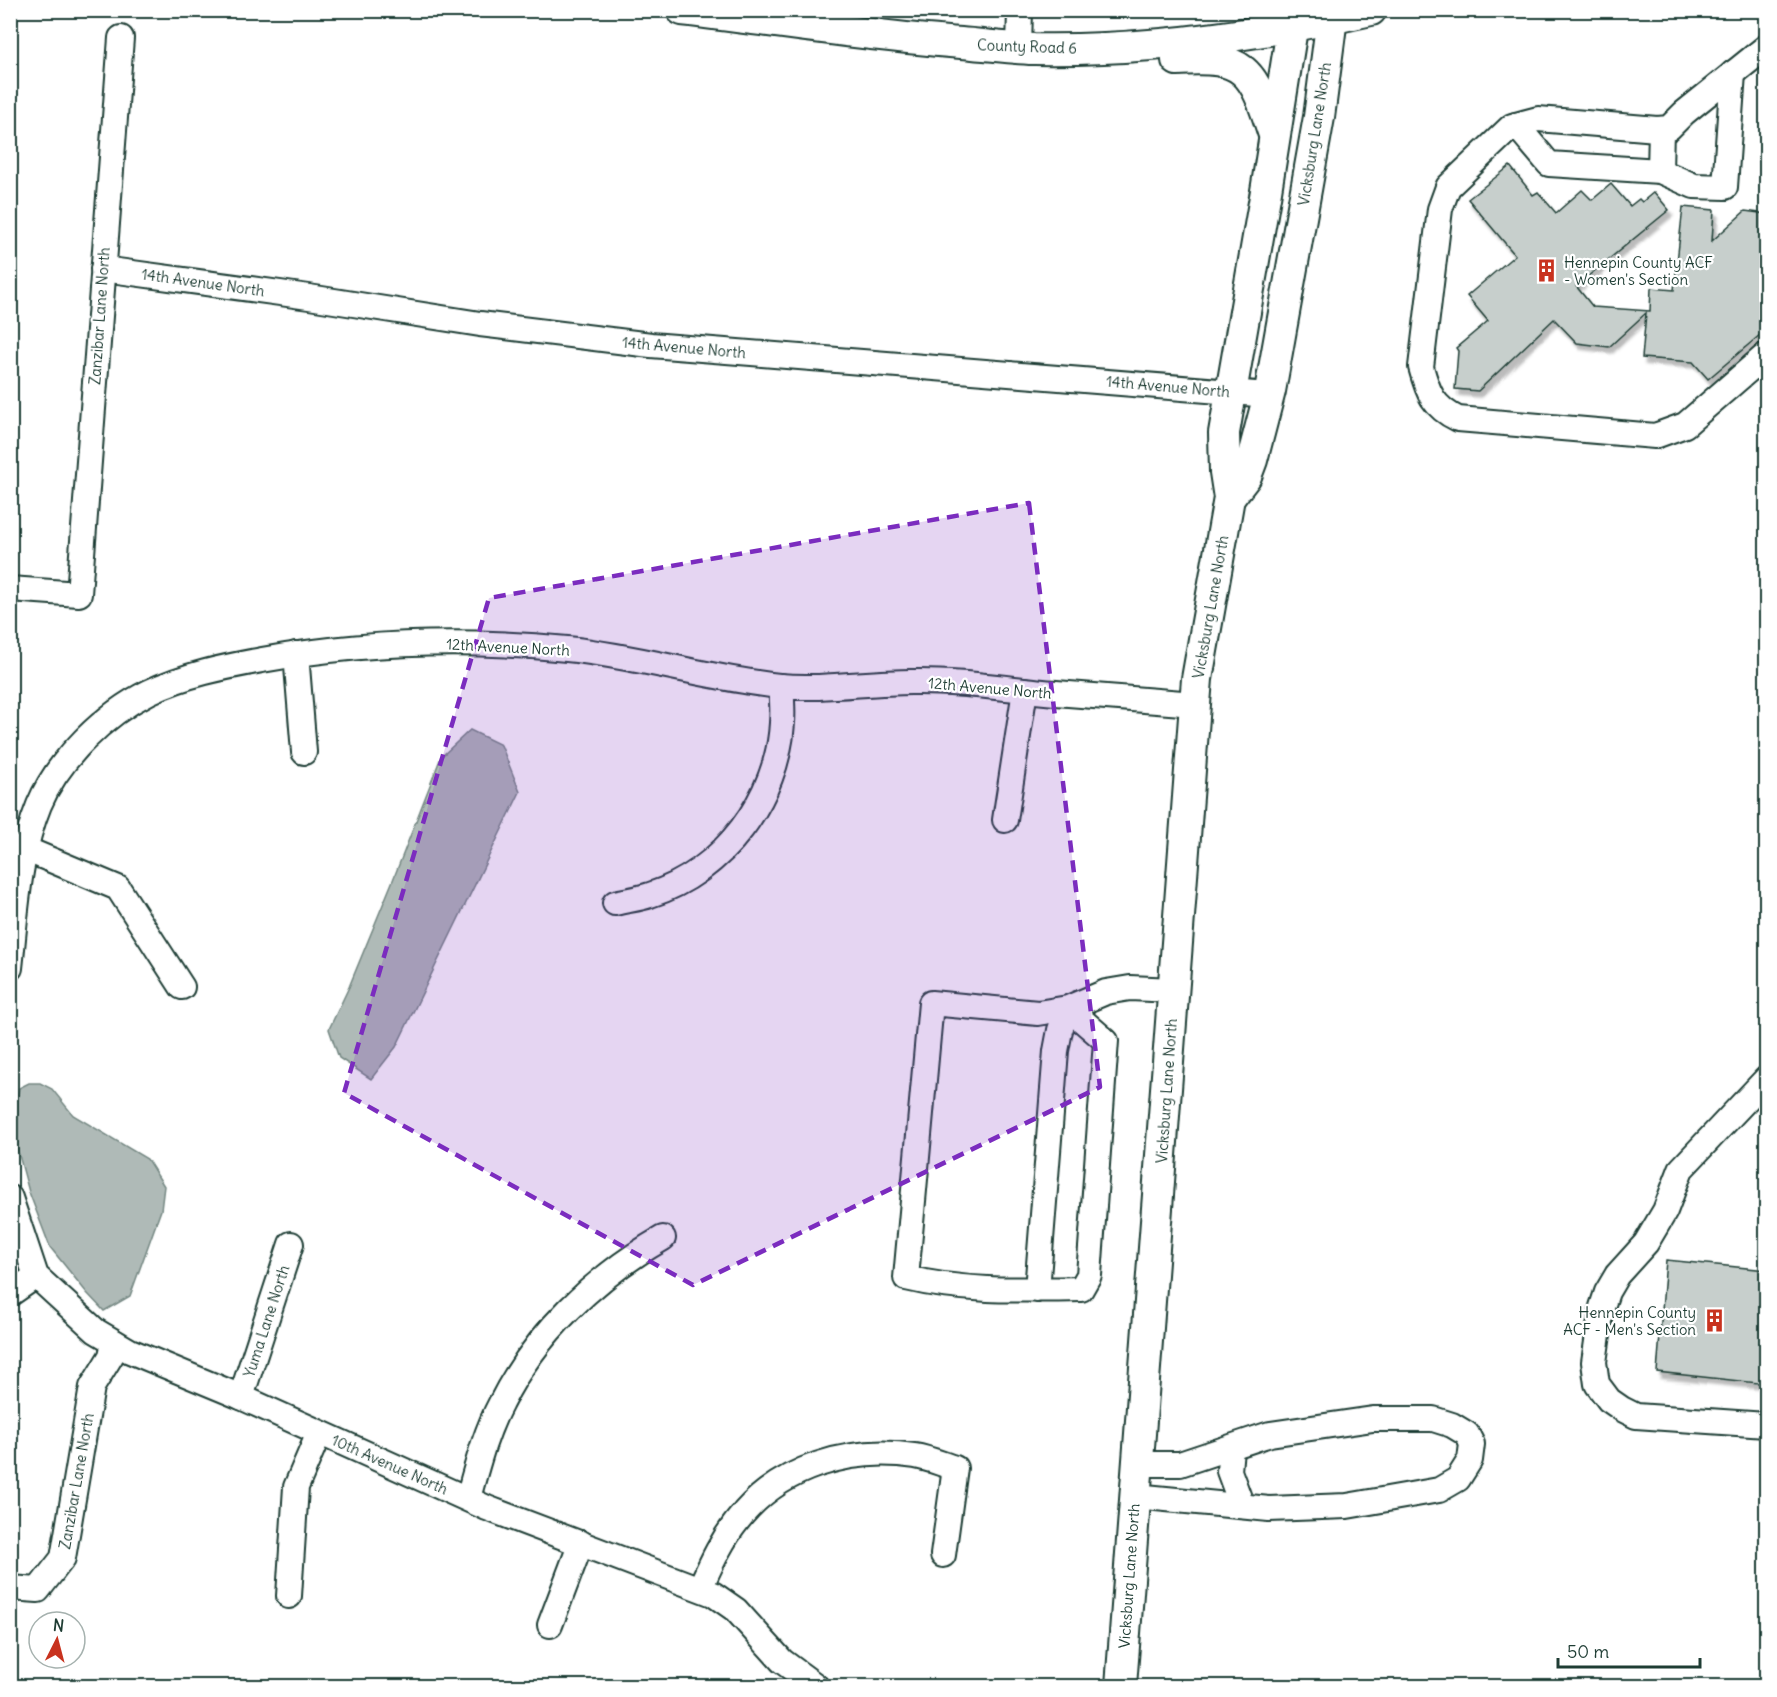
<svg xmlns="http://www.w3.org/2000/svg" width="1777" height="1697" viewBox="0 0 1777 1697" font-family="Delius,sans-serif">
  <defs>
    <filter id="shadow"><feDropShadow dx="3.5" dy="6" stdDeviation="1.5" flood-color="#0004"/></filter>
  </defs>
  <rect width="100%" height="100%" fill="#fff"/>
  <filter id="ink" filterUnits="userSpaceOnUse"><feTurbulence type="fractalNoise" baseFrequency=".0167" numOctaves="2"/><feDisplacementMap in="SourceGraphic" scale="12" xChannelSelector="R" yChannelSelector="G"/><feConvolveMatrix kernelMatrix="1 2 1 2 8 2 1 2 1" color-interpolation-filters="sRGB"/></filter>
  <g filter="url(#ink)">
    <g fill="#afbab7" stroke="#758883" stroke-width="1.5">
      <polygon points="470,730 501,745 520,792 396,1047 371,1079 339,1058 329,1029 349,987 393,880 441,757"/>
      <polygon points="29,1083 40,1083 52,1089 73,1115 147,1159 164,1186 161,1210 130,1296 104,1311 87,1293 50,1247 29,1192 13,1133 19,1088"/>
    </g>
    <g fill="#c7cfcc" stroke="#1f3d34" stroke-width="1.5" filter="url(#shadow)">
      <polygon points="1510,166 1533,195 1538,192 1556,213 1582,190 1592,200 1611,184 1630,206 1639,199 1642,202 1654,192 1669,210 1576,286 1593,307 1650,311 1651,288 1674,290 1683,207 1714,210 1712,241 1745,211 1767,214 1767,329 1708,379 1693,362 1642,358 1646,313 1609,347 1577,343 1554,319 1478,391 1455,389 1458,351 1456,348 1488,321 1467,296 1515,255 1468,199"/>
      <polygon points="1666,1260 1767,1270 1767,1384 1657,1372"/>
    </g>
    <g fill="none" stroke-linecap="round" stroke-linejoin="round">
      <defs>
        <g id="minor">
          <path d="M 1766,47 L 1684,113 L 1669,128 L 1657,129 L 1538,119 L 1512,126 L 1448,187 L 1440,209 L 1421,367 C 1428,393 1433,407 1458,419 L 1655,436 L 1685,425 L 1766,355"/>
          <polyline points="1019,48 1020,10"/>
          <polyline points="1516,125 1549,164 1660,171 1694,186 1725,187 1733,73"/>
          <polyline points="1660,171 1661,129"/>
          <polyline points="103,269 309,297 480,324 651,345 1269,395"/>
          <polyline points="10,589 79,594 121,38"/>
          <polyline points="296,654 304,752"/>
          <polyline points="1005,820 1025,690"/>
          <polyline points="10,849 25,849 118,888 182,987"/>
          <path d="M 615,903 C 626,900 639,899 650,895 C 723,872 778,798 782,723 C 783,711 782,698 781,686"/>
          <path d="M 10,968 C 16,914 18,856 39,805 C 58,759 105,714 149,692 C 184,675 224,667 262,660 C 363,642 465,639 567,649 C 638,656 707,678 779,686 C 823,690 867,682 911,682 C 959,681 1008,689 1056,693 C 1102,697 1149,700 1195,704"/>
          <polyline points="1766,1079 1681,1169 1665,1211 1646,1243 1617,1275 1607,1292 1602,1307 1594,1362 1597,1384 1609,1400 1622,1409 1636,1416 1766,1425"/>
          <polyline points="10,1198 36,1276 96,1331 130,1351 241,1397 487,1508 713,1594 736,1610 782,1661 816,1686"/>
          <path d="M 1037,1290 L 1056,1051 L 1060,1030 L 1068,1008 L 1106,1041 L 1089,1275 L 1081,1289 C 1022,1290 963,1292 906,1278 L 931,1003 L 1038,1013 L 1068,1008 L 1106,992 L 1130,988 L 1173,990"/>
          <polyline points="10,1294 36,1276"/>
          <polyline points="241,1397 291,1244"/>
          <polyline points="1231,1448 1229,1471 1242,1506"/>
          <polyline points="1135,1496 1269,1509 1347,1506 1439,1490 1458,1479 1470,1460 1472,1444 1467,1434 1452,1425 1433,1419 1373,1419 1270,1434 1180,1464 1138,1464"/>
          <path d="M 468,1498 C 477,1466 485,1433 501,1403 C 536,1333 595,1277 663,1238"/>
          <polyline points="10,1588 38,1590 63,1558 92,1387 111,1356 114,1342"/>
          <path d="M 700,1588 C 711,1564 721,1541 738,1520 C 779,1467 851,1446 915,1456 C 928,1458 942,1464 955,1468 L 943,1555"/>
          <polyline points="289,1596 296,1487 319,1433"/>
          <polyline points="550,1625 581,1543"/>
        </g>
        <g id="major">
          <path d="M 682,10 C 775,21 868,36 961,43 C 985,45 1010,48 1034,49 C 1148,51 1260,35 1371,10"/>
          <path d="M 1177,60 C 1245,55 1253,70 1273,132"/>
          <polyline points="1229,498 1246,476 1252,460 1270,391 1319,117 1333,10"/>
          <polyline points="1121,1686 1195,704 1197,679 1229,498 1225,472 1224,433 1266,191 1295,10"/>
        </g>
      </defs>
      <use href="#minor" stroke="#1f3d34" stroke-width="28"/>
      <use href="#major" stroke="#1f3d34" stroke-width="34"/>
      <use href="#minor" stroke="#fff" stroke-width="24"/>
      <use href="#major" stroke="#fff" stroke-width="30"/>
    </g>
  </g>
  <path fill="#7b2cbf" fill-opacity="0.2" stroke="#7b2cbf" stroke-width="4.5" stroke-dasharray="12 8" stroke-linejoin="round" d="M 1029,503 L 1100,1087 L 693,1285 L 344,1093 L 489,598 Z"/>
  <defs>
    <symbol id="building-bare" viewBox="-9 -9 18 18"><path d="M-4-6H4V6H1V3H-1V6H-4ZM-2.5-4.3h1.7v1.8h-1.7ZM.8-4.3h1.7v1.8H.8ZM-2.5-1h1.7V.8h-1.7ZM.8-1h1.7V.8H.8Z" fill="#c8321e" stroke="#fff" stroke-width="2.5" paint-order="stroke"/></symbol>
  </defs>
  <g fill-rule="evenodd">
    <use href="#building-bare" x="1530" y="254" width="33" height="33"/>
    <use href="#building-bare" x="1698" y="1304" width="33" height="33"/>
  </g>
  <g text-anchor="middle" dominant-baseline="central" stroke-width="4.5" stroke-linejoin="round" paint-order="stroke">
    <g font-size="15" fill="#1f3d34" stroke="#fff">
      <text transform="translate(1027 46) rotate(2)">County Road 6</text>
      <text transform="translate(1314 134) rotate(-81)">Vicksburg Lane North</text>
      <text transform="translate(203 282) rotate(8)">14th Avenue North</text>
      <text transform="translate(99 316) rotate(-86)">Zanzibar Lane North</text>
      <text transform="translate(684 347) rotate(5)">14th Avenue North</text>
      <text transform="translate(1168 386) rotate(5)">14th Avenue North</text>
      <text transform="translate(1210 607) rotate(-80)">Vicksburg Lane North</text>
      <text transform="translate(508 647) rotate(3)">12th Avenue North</text>
      <text transform="translate(990 688) rotate(5)">12th Avenue North</text>
      <text transform="translate(1166 1091) rotate(-86)">Vicksburg Lane North</text>
      <text transform="translate(266 1321) rotate(-72)">Yuma Lane North</text>
      <text transform="translate(390 1464) rotate(24)">10th Avenue North</text>
      <text transform="translate(76 1481) rotate(-80)">Zanzibar Lane North</text>
      <text transform="translate(1129 1576) rotate(-86)">Vicksburg Lane North</text>
    </g>
    <g font-size="15" fill="#1f3d34" stroke="#fff" text-anchor="start">
      <text x="1564" y="262">Hennepin County ACF<tspan x="1564" dy="17">- Women's Section</tspan></text>
      <text x="1696" y="1312" text-anchor="end">Hennepin County<tspan x="1696" dy="17">ACF - Men's Section</tspan></text>
    </g>
  </g>
  <rect width="1777" height="1697" fill="none" stroke="#fff" stroke-width="36"/>
  <rect x="18" y="18" width="1741" height="1661" fill="none" stroke="#1f3d34" stroke-width="2" filter="url(#ink)"/>
  <g transform="translate(57 1640) rotate(6)"><circle r="28" fill="#ffffff" stroke="#a5b1ae" stroke-width="1.5"/>
  <path d="M0-4.5L10 22L0 15L-10 22Z" fill="#c8321e"/>
  <text y="-9" font-size="16" font-weight="bold" text-anchor="middle" fill="#1f3d34">N</text>
  </g>
  <path d="M1558 1658v9h142v-9" fill="none" stroke="#1f3d34" stroke-width="3"/>
  <text x="1567" y="1658" font-size="18" fill="#1f3d34" stroke="#ffffff" stroke-width="4.5" paint-order="stroke">50 m</text>
</svg>
